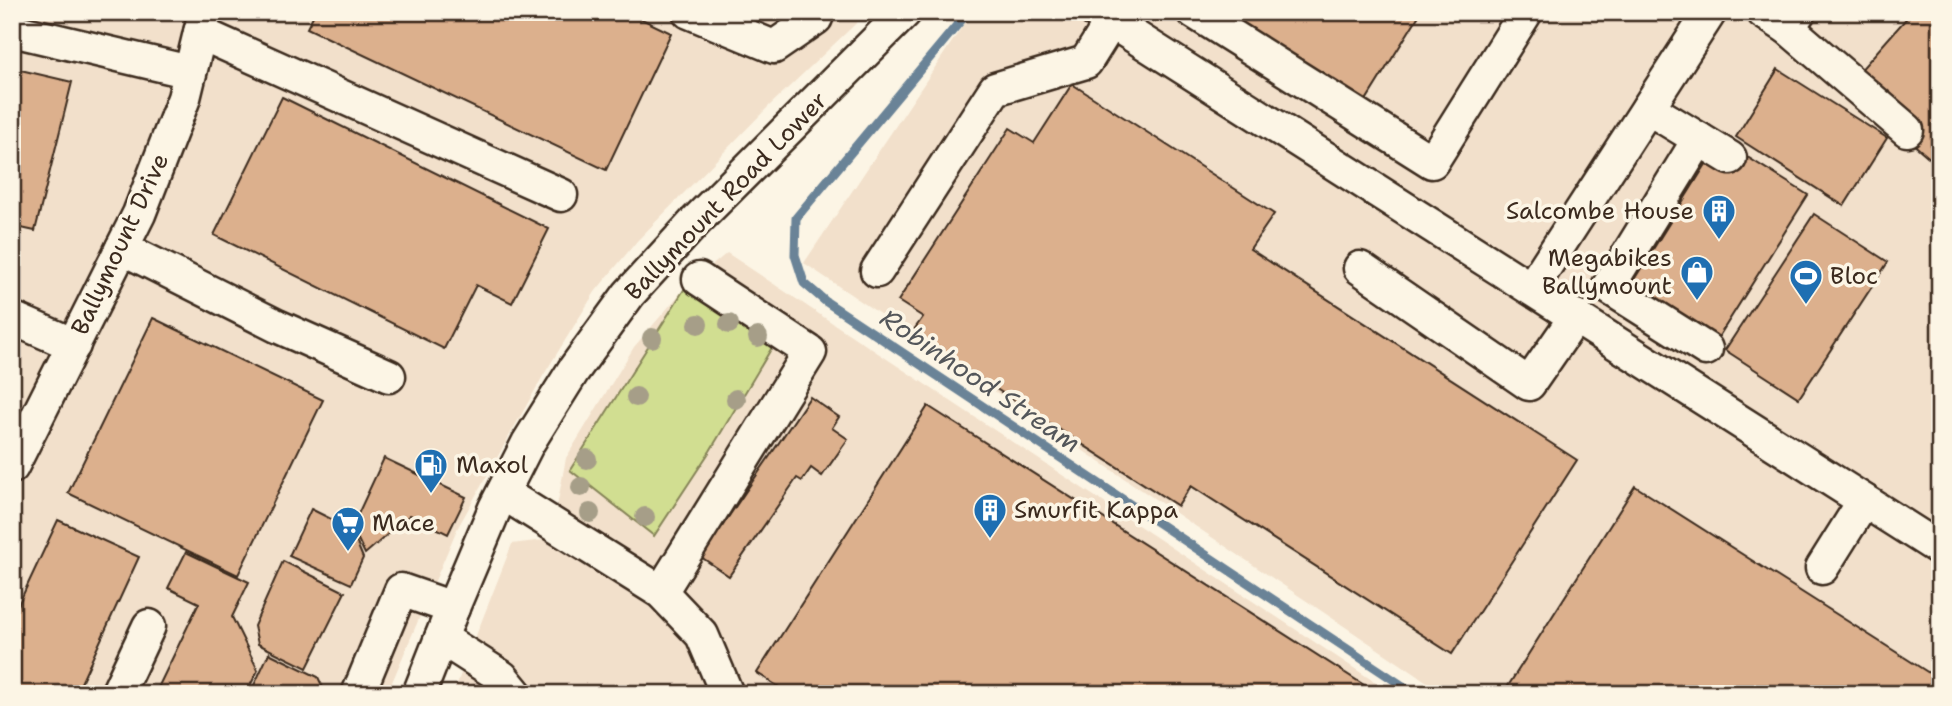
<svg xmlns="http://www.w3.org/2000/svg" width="1952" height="706" viewBox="0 0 1952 706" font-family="'Shantell Sans',sans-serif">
  <rect width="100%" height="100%" fill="#fcf5e5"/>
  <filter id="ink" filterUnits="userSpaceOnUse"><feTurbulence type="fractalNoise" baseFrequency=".0143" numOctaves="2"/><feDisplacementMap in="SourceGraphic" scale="14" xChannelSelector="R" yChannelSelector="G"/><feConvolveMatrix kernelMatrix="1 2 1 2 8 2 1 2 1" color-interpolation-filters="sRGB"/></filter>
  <g filter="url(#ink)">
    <g fill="#f2e0cb">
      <polygon points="12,12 868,12 769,106 637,241 595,292 543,376 457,529 387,694 12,694"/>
      <polygon points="972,12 1940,12 1940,694 1445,694 804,263"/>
      <polygon points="727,253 1393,694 453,694 512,544 551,539 566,458 634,347 685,288"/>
    </g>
    <polygon fill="#d1de91" stroke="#868458" stroke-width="2" points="685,288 777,339 710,451 654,536 570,470"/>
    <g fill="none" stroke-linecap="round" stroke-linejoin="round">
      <polyline stroke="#6a8397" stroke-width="9" points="968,12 796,218 795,255 804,283 825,301 1415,694"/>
    </g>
    <g fill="#dcb08d" stroke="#3b2a1e" stroke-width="2">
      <polygon points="315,12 627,12 671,33 606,170 307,28"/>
      <polygon points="1223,12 1421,12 1365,102"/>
      <polygon points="1912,12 1940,12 1940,167 1911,142 1858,73"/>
      <polygon points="12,68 72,82 35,231 12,226"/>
      <polygon points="1778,69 1887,138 1844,206 1736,137"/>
      <polygon points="1072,84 1274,214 1250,249 1577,460 1452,654 1191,486 1178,506 911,334 923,317 898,301 1010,128 1034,143"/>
      <polygon points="282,97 549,229 512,303 476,285 444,349 214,235"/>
      <polygon points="1741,153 1808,195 1716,341 1630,286 1708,161 1728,173"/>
      <polygon points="1814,214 1888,262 1799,398 1725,350"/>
      <polygon points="153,318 323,400 238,575 68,493"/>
      <polygon points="810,397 839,417 832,428 848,439 822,476 811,468 802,481 797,478 729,576 701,557"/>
      <polygon points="928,406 1378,694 790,694 757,673"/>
      <polygon points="384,458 466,497 448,534 410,515 365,554 352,527"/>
      <polygon points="1635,486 1940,680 1940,694 1503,694"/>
      <polygon points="311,509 351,529 363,558 351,584 289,556"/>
      <polygon points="58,520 139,557 76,694 12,694 12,618"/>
      <polygon points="186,552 249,582 232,617 258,670 246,694 155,694 199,603 168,588"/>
      <polygon points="283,561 345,592 307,668 258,644 254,626"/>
      <polygon points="269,653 318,677 326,694 250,694"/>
    </g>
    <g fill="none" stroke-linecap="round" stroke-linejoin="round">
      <defs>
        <g id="minor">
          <polyline points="689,12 774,47 816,18 818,12"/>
          <polyline points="1096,12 1940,549"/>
          <polyline points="1194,12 1432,162 1526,12"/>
          <polyline points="1763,12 1788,28 1799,12"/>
          <polyline points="1788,28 1907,130"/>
          <polyline points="12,30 190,72"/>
          <polyline points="200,33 561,195"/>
          <polyline points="1648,108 1730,158"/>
          <polyline points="1699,139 1608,287 1706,349"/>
          <polyline points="122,248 277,326 389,376"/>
          <polyline points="1360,268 1529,384 1576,316"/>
          <polyline points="877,271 995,89 1086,62 1111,22"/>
          <polyline points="1532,287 1710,12"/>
          <polyline points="12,318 74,345"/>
          <polyline points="12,467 139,214 184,98 205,12"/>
          <polyline points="503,493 661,592 702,635 727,694"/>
          <polyline points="1822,568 1864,501"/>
          <polyline points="661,592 810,352 699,279"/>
          <polyline points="441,638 502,677 516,694"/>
          <polyline points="117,694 149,626"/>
          <polyline points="358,694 401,590 453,608"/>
          <polyline points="419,694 454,605 495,508 528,443 573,371 629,294 695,222 905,12"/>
        </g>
      </defs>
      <use href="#minor" stroke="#3b2a1e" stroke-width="37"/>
      <use href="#minor" stroke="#fcf5e5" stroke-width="32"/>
    </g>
    <g fill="#a69e88">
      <circle cx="698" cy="324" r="10"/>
      <circle cx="729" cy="324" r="10"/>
      <circle cx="758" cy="337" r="10"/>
      <circle cx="652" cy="338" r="10"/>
      <circle cx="636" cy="397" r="10"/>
      <circle cx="736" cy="399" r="10"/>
      <circle cx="587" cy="459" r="10"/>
      <circle cx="581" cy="487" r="10"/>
      <circle cx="590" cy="513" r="10"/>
      <circle cx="645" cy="517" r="10"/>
    </g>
  </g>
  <defs>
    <symbol id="building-pin" viewBox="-11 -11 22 30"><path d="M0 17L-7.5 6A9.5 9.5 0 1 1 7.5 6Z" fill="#1f6fb2" stroke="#fcf5e5"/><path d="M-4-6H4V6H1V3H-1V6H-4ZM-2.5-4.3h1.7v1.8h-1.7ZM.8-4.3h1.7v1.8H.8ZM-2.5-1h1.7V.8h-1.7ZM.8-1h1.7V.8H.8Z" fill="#fff"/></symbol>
    <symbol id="shop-pin" viewBox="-11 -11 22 30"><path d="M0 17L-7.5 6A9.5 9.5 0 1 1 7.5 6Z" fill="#1f6fb2" stroke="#fcf5e5"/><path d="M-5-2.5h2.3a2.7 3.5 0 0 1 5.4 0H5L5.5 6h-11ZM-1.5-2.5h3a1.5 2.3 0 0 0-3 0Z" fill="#fff"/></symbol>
    <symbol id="stadium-pin" viewBox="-11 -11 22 30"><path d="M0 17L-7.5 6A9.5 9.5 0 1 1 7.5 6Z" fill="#1f6fb2" stroke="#fcf5e5"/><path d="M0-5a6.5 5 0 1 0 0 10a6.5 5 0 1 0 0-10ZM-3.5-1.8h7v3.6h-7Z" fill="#fff"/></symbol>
    <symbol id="fuel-pin" viewBox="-11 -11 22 30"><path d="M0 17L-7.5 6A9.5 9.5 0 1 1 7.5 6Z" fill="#1f6fb2" stroke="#fcf5e5"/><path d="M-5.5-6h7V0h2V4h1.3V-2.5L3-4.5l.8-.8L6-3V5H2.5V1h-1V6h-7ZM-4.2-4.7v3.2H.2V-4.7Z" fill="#fff"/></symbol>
    <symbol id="supermarket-pin" viewBox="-11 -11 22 30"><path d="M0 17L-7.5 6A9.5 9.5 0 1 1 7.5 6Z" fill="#1f6fb2" stroke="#fcf5e5"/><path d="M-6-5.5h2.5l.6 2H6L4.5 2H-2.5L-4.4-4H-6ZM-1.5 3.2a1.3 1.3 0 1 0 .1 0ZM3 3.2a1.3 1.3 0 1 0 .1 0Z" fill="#fff"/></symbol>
  </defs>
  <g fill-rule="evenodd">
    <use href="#building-pin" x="1700" y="192" width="38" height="52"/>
    <use href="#shop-pin" x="1678" y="253" width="38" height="52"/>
    <use href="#stadium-pin" x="1787" y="257" width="38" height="52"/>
    <use href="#fuel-pin" x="412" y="446" width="38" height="52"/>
    <use href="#building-pin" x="971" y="491" width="38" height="52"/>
    <use href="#supermarket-pin" x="329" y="504" width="38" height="52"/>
  </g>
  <g text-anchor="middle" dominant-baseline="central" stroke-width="7" stroke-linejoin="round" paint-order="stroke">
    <g font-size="24" fill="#3b2a1e" stroke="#fcf5e5">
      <text transform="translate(726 196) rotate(-46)">Ballymount Road Lower</text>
      <text transform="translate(120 244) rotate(-65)">Ballymount Drive</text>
    </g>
    <g font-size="24" fill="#3b2a1e" stroke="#fcf5e5" text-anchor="start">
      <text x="1694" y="211" text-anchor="end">Salcombe House</text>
      <text x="1672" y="258" text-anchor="end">Megabikes<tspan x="1672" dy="28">Ballymount</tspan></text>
      <text x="1830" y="276">Bloc</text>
      <text x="456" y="465">Maxol</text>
      <text x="1014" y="510">Smurfit Kappa</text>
      <text x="372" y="523">Mace</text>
    </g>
    <g font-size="26" font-style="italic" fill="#53565a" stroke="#fcf5e5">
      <text transform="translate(981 380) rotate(34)">Robinhood Stream</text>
    </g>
  </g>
  <rect width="1952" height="706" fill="none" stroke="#fcf5e5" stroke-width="42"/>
  <rect x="21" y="21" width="1910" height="664" fill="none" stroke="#3b2a1e" stroke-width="2.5" filter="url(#ink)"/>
</svg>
